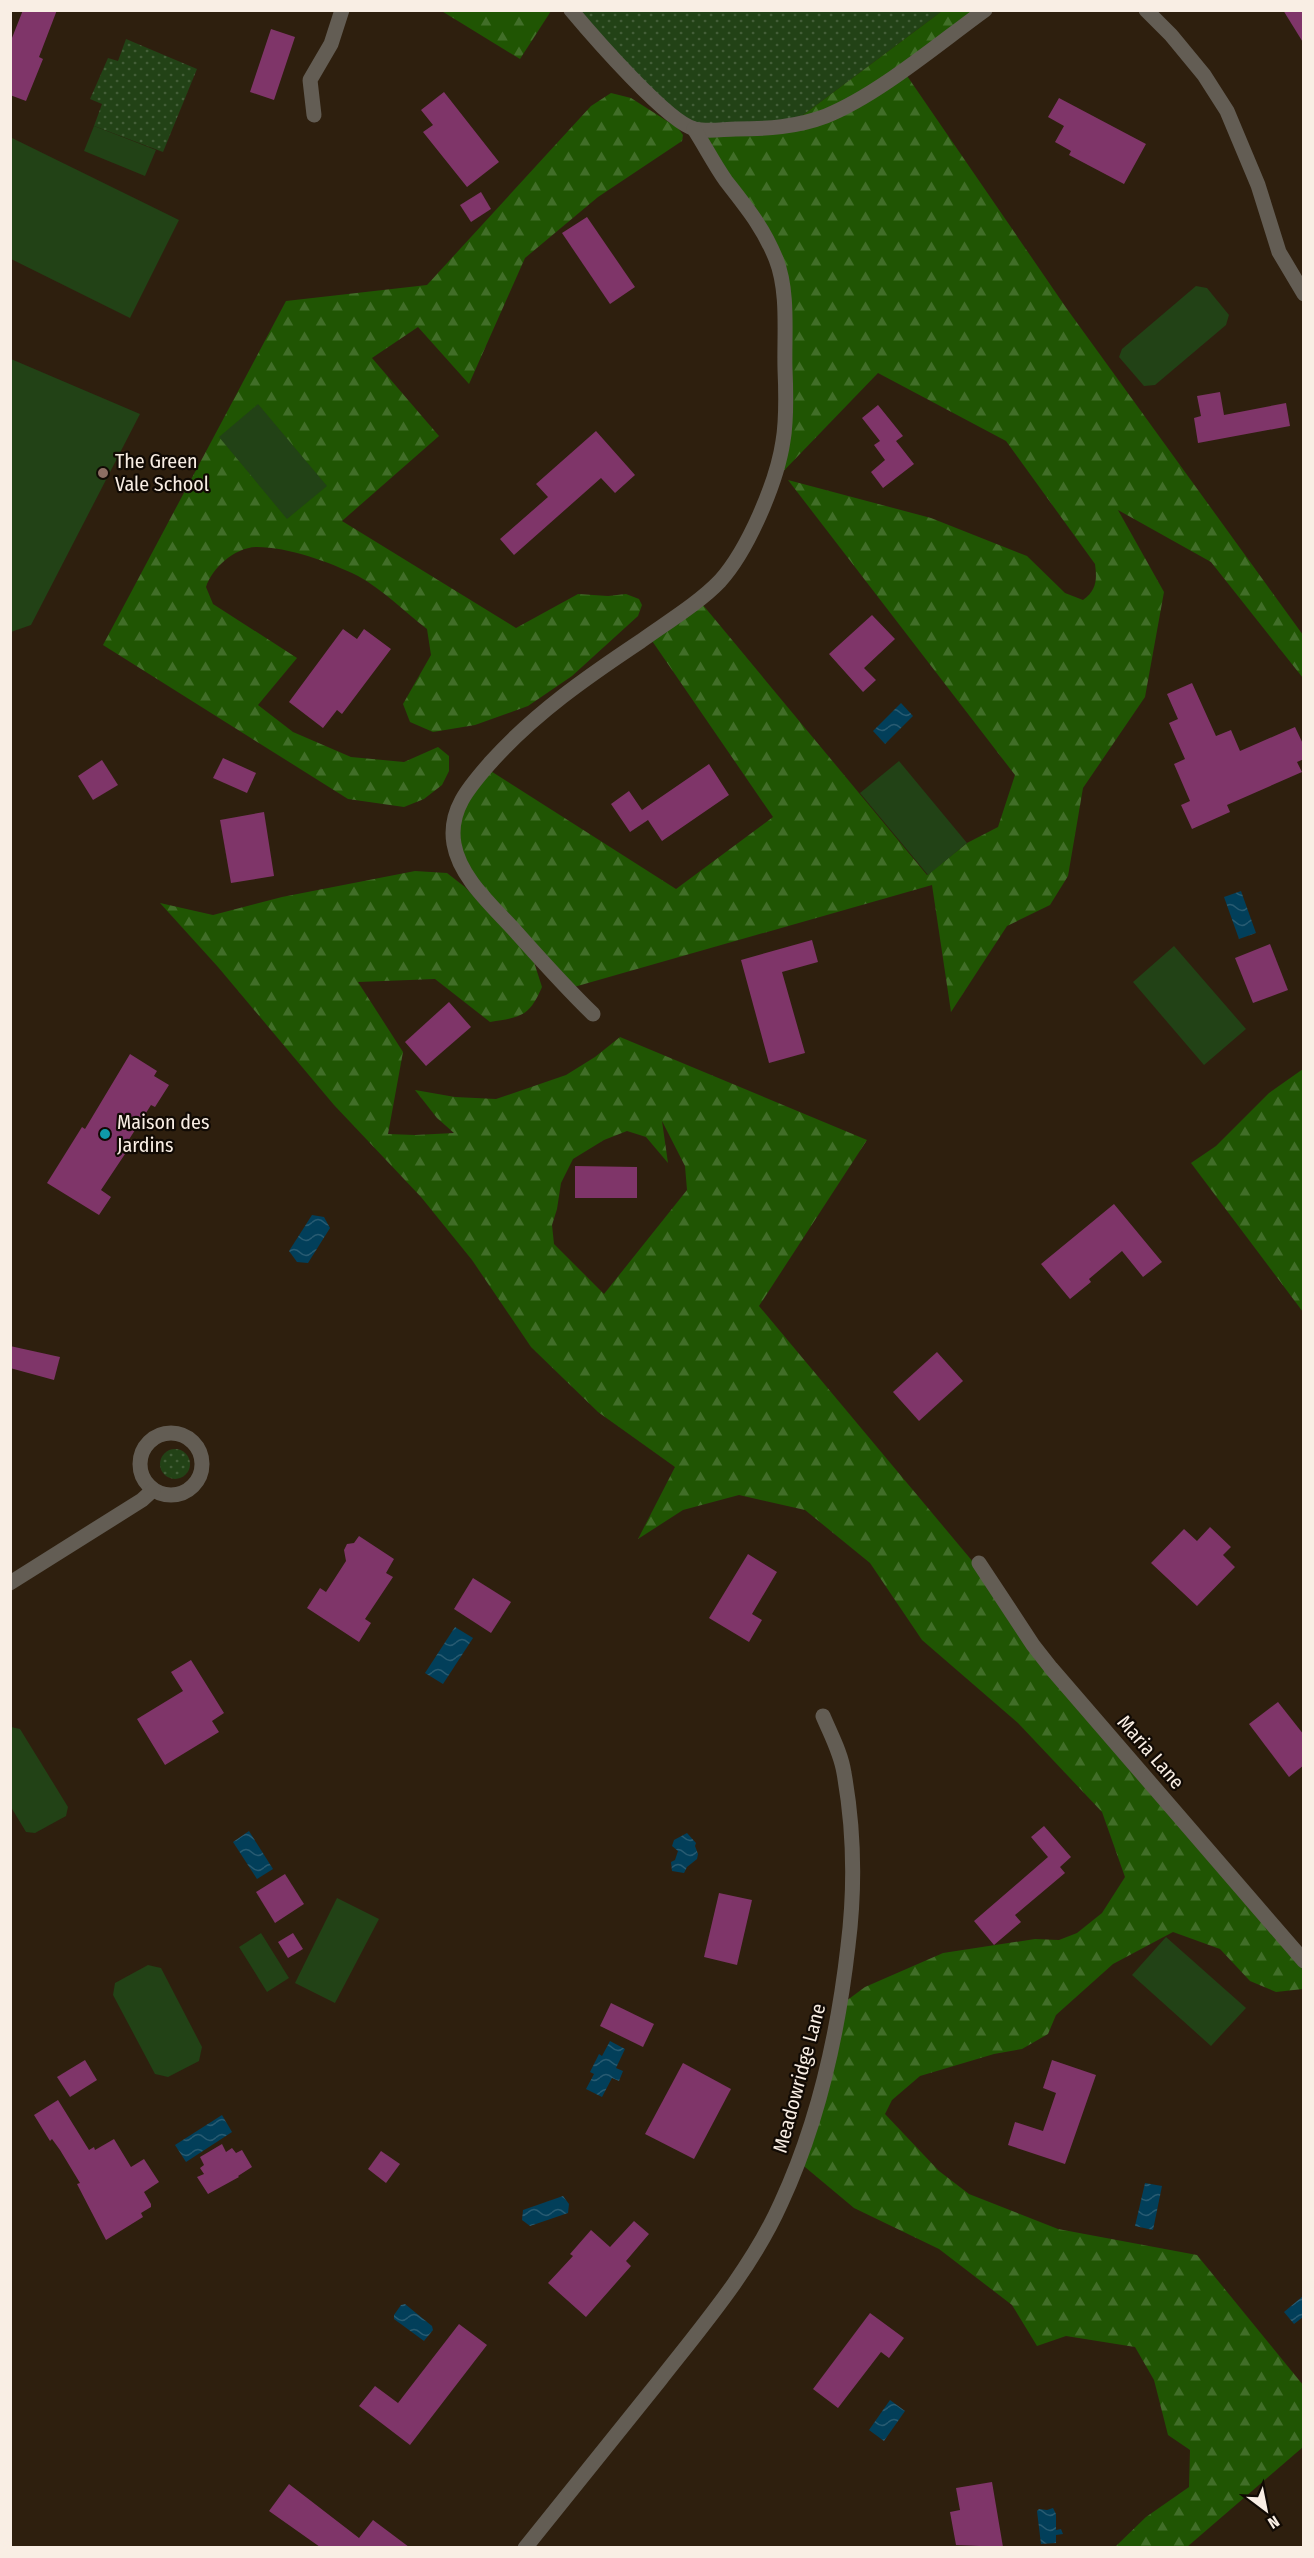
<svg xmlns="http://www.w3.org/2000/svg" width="1314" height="2558" viewBox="0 0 1314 2558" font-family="'Fira Sans Condensed',sans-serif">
  <defs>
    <pattern id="green-dots" width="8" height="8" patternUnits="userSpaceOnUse" patternTransform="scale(1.5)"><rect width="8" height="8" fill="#224216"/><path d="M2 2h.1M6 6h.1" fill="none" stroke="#435e38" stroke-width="1.8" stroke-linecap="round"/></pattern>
    <pattern id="forest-firs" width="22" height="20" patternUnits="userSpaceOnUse" patternTransform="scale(1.5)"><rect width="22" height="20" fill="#205503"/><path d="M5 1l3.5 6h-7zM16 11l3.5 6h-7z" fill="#416e28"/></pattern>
    <pattern id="water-waves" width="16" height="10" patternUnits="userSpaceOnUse" patternTransform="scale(1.5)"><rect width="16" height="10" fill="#023f5a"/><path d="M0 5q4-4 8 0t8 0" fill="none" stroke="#285b72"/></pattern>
  </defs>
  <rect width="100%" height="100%" fill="#2e1f0e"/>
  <g fill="url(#green-dots)">
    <polygon points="571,11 942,11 787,127 694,129"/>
    <polygon points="126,39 197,69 163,152 94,126 102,104 90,99 108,58 118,61"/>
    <circle cx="175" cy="1464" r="15"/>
  </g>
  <g fill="url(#forest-firs)" fill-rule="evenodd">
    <polygon points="440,10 551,10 551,11 520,59"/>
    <path d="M 942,11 L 985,11 L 903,70 L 1067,309 L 1303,635 L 1303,678 L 1211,562 L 1118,510 L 1164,592 L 1145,697 L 1083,788 L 1068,876 L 1050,905 L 1007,926 L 951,1012 L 932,885 L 567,989 L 473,883 L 453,826 L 486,768 L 676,889 L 773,817 L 648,635 L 698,599 L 927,875 L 967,843 L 998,827 L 1015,775 L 788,480 L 931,518 L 1027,556 L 1065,593 L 1083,600 C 1097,590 1097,579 1095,564 L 1006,441 L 878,373 L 771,484 L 783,441 L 778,263 L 694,129 L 787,127 Z"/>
    <path d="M 611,93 L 631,98 L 678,128 L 683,135 L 682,141 L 598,197 L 525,258 L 469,384 L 418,327 L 372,358 L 439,436 L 342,521 L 516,628 L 578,594 L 608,596 L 626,594 L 639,599 L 642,605 L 638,616 L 572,676 L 528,706 L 475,725 L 433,732 L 410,722 L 403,704 L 431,655 L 427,629 C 405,612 382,589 358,576 C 330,562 288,547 257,547 C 235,547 212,568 206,587 L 213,604 L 297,658 L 258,705 L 293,732 L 351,757 L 404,762 L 438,747 L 449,756 L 449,771 L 442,785 L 424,799 L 404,807 L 348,799 L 103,645 L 286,301 L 427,285 L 591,106 Z"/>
    <path d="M 415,871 L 447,873 L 465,887 L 533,959 L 542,987 C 529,1017 521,1017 490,1022 L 435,979 L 358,982 L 403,1052 L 388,1134 L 415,1135 L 454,1133 L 437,1118 L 415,1090 L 455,1097 L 496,1099 L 566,1075 L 595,1057 L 620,1037 L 867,1140 L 759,1306 L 999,1593 L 1033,1645 L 1303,1961 L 1303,1989 L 1276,1992 L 1250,1981 L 1220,1949 L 1173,1932 L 1113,1964 L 1056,2015 L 1048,2034 L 1022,2049 L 994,2054 L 920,2076 L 892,2100 L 885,2114 L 939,2171 L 969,2194 L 1058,2229 L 1197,2255 L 1303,2385 L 1303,2447 L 1187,2547 L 1115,2547 L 1146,2517 L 1189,2487 L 1190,2450 L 1168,2435 L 1154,2380 L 1135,2347 L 1066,2336 L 1037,2346 L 1012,2305 L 939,2249 L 854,2208 L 799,2162 L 842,2004 L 865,1987 L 943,1953 L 1035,1939 L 1059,1940 L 1077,1933 L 1102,1913 L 1125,1877 L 1102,1812 L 1018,1723 L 922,1640 L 870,1563 L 805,1510 L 739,1495 L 683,1510 L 638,1539 L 675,1467 L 598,1412 L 531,1347 L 472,1260 L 421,1197 L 334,1105 L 218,967 L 160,903 L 213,915 L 282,897 ZM 662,1121 L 685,1166 L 687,1190 L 604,1294 L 554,1244 L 552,1225 L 557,1209 L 561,1183 L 573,1159 L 604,1140 L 627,1131 L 646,1137 L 668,1163 Z"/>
    <polygon points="1303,1069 1303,1312 1191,1163 1216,1146 1269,1093"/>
  </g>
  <g fill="#224216">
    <polygon points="94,126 156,150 145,176 84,151"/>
    <polygon points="10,137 179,220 130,318 11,259"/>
    <polygon points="1196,286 1207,288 1229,315 1226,325 1155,385 1144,386 1119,357 1122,349"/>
    <polygon points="11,359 140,414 31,625 11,632"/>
    <polygon points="258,404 327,486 287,519 219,437"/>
    <polygon points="899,761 967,843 928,875 860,793"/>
    <polygon points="1174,946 1246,1029 1204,1065 1133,982"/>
    <polygon points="11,1727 20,1729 68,1807 66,1816 35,1833 26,1832 11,1807"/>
    <polygon points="337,1898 379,1919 335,2003 295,1983"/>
    <polygon points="261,1933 289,1978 267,1992 239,1947"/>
    <polygon points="1166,1937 1246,2008 1211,2046 1132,1975"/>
    <polygon points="148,1965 161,1968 202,2047 199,2061 168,2077 155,2074 113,1995 115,1983"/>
  </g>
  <g fill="url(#water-waves)">
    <polygon points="901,703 913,716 885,744 873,731"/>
    <polygon points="1241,891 1256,933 1239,939 1224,897"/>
    <polygon points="312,1215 324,1217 330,1228 308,1263 297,1262 289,1251"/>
    <polygon points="455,1627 473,1638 443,1684 425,1673"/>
    <polygon points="249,1831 273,1869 257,1879 233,1842"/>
    <polygon points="687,1833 696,1843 695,1846 698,1854 697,1859 687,1867 684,1873 672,1871 671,1862 675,1860 678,1851 672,1846 674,1840"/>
    <polygon points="610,2041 625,2049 616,2068 623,2071 619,2081 612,2078 602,2097 586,2089 594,2074 590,2072 599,2054 602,2056"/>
    <polygon points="222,2115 232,2132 186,2162 175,2145"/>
    <polygon points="1145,2183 1162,2186 1153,2230 1135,2226"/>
    <polygon points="563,2196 569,2204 568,2213 530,2226 522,2220 523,2210"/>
    <polygon points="1303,2296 1303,2317 1294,2324 1284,2312"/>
    <polygon points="405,2304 432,2326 433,2330 424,2341 394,2319 394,2315 401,2305"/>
    <polygon points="890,2400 905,2411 884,2441 869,2430"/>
    <polygon points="1053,2508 1056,2514 1056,2530 1061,2529 1063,2534 1056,2535 1056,2543 1041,2544 1037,2511 1039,2509 1047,2510"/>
  </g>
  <g fill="#7f3569">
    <polygon points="23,10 57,10 39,57 43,59 26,101 10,95 10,43"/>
    <polygon points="1283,10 1304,10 1304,44"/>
    <polygon points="271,29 295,37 274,100 250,92"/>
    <polygon points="444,92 499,162 467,187 423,132 433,125 421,110"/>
    <polygon points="1059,98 1146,144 1124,184 1069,155 1071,151 1055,142 1064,126 1048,117"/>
    <polygon points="481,192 491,209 471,222 460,205"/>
    <polygon points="587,217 635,287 610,304 562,233"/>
    <polygon points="1220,392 1224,415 1286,403 1290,426 1198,443 1194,418 1201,416 1197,396"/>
    <polygon points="878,405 903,436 896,441 914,464 883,488 871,472 885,460 874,445 880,441 862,418"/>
    <polygon points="596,431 635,475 615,493 601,478 514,555 500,539 548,497 536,484"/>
    <polygon points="872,615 895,639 864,668 876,680 863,692 829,654"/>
    <polygon points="343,629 357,639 364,629 391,649 342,714 337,710 323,728 289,702"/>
    <polygon points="1192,683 1216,736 1231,730 1240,751 1295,727 1304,746 1304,759 1297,762 1302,772 1227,805 1230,812 1192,829 1181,805 1190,801 1174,764 1185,759 1169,723 1178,719 1167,694"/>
    <polygon points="223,758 256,773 247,793 213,778"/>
    <polygon points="102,760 118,785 93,800 78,776"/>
    <polygon points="709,764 729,795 662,841 648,820 630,832 611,804 629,791 642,810"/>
    <polygon points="264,812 274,876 231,883 220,820"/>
    <polygon points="812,940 818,962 782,972 805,1053 769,1063 741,960"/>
    <polygon points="1270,944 1288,990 1253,1003 1235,958"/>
    <polygon points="449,1002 471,1027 426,1066 405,1042"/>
    <polygon points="130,1054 157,1071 154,1076 169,1085 155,1107 151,1105 121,1152 125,1154 101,1190 111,1197 99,1215 47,1183 82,1127 85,1129"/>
    <polygon points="575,1166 637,1167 637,1198 575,1198"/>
    <polygon points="1114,1204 1162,1262 1143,1277 1122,1251 1089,1279 1091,1282 1070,1299 1041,1264"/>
    <polygon points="10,1346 60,1357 54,1380 10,1368"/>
    <polygon points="937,1352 963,1381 919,1421 893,1392"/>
    <polygon points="1210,1527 1231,1547 1223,1555 1235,1567 1197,1606 1151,1563 1184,1529 1197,1541"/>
    <polygon points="359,1536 394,1559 386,1573 393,1577 365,1619 371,1623 359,1642 307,1608 320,1588 326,1592 346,1561 344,1550 347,1544 354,1543"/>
    <polygon points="748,1554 777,1572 752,1614 762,1620 749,1642 709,1618"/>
    <polygon points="473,1578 511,1602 491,1633 454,1609"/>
    <polygon points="191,1660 224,1713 212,1721 219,1732 165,1765 137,1719 183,1691 171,1672"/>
    <polygon points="1278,1702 1304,1735 1304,1765 1289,1777 1249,1724"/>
    <polygon points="1044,1826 1071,1857 1060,1867 1065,1873 1015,1915 1021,1922 994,1945 974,1921 1048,1857 1031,1837"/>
    <polygon points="285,1874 304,1904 275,1923 256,1892"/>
    <polygon points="719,1893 752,1900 737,1965 704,1957"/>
    <polygon points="293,1933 303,1949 288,1958 278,1942"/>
    <polygon points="611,2003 654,2024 643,2047 600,2026"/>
    <polygon points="85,2060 97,2080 70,2097 57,2077"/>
    <polygon points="1052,2060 1096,2075 1065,2164 1008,2145 1015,2122 1043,2131 1056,2093 1043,2088"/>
    <polygon points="683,2063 731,2089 694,2159 645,2134"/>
    <polygon points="58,2100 89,2150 94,2147 95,2150 114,2139 131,2167 144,2159 159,2182 144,2192 151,2204 151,2207 141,2213 143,2217 106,2240 77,2184 80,2183 60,2150 52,2139 50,2141 34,2115"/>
    <polygon points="222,2144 226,2152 232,2148 236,2153 242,2150 252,2167 238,2176 239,2177 208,2194 197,2177 204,2174 200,2168 204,2165 200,2157"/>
    <polygon points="381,2151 400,2164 386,2183 368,2169"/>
    <polygon points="634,2221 649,2234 626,2261 631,2266 586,2317 548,2283 573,2256 570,2254 591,2230 610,2247"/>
    <polygon points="870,2313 904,2338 889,2358 881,2352 838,2408 813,2389"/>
    <polygon points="459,2324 487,2345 410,2445 359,2406 375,2386 398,2403"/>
    <polygon points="992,2482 1003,2547 956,2545 950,2512 960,2510 956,2488"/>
    <polygon points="289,2484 359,2538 373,2520 409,2547 320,2547 269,2511"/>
  </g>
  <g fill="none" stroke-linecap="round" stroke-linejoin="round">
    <g stroke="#635d54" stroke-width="15">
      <path d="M 571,10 C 592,35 668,123 695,129 C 708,132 724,129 736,129 C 767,129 797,127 826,116 C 878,95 938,44 985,10"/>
      <polyline points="1146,10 1171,35 1204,75 1227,111 1258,185 1279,252 1304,294"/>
      <polyline points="314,115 310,80 331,44 342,10"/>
      <path d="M 593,1014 C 566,988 542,961 517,933 C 495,908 460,879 454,844 C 448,810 470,786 491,762 C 535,713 587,677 641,641 C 666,623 699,603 720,581 C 748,550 777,482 783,441 C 787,418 786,392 785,369 C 784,335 789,292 776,259 C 763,227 747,208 726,181 C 714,164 705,146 694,129"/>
      <circle cx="171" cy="1464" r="31"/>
      <polyline points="979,1563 1033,1645 1051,1668 1304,1961"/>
      <polyline points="10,1583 142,1500 153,1490"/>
      <path d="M 525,2548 C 570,2492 615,2436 660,2380 C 704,2324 752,2268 781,2203 C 819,2121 838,2034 848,1946 C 855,1890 854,1829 844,1773 C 841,1753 831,1735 823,1716"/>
    </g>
  </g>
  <circle fill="#8d6e63" stroke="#110a04" stroke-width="2" cx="103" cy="473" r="6"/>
  <circle fill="#0f9aa8" stroke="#110a04" stroke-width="2" cx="105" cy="1134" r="6"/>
  <g text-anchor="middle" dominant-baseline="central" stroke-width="4.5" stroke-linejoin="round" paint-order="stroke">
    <g font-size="20" fill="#f9eee4" stroke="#110a04" text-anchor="start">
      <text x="115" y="461">The Green<tspan x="115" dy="23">Vale School</tspan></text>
      <text x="117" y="1122">Maison des<tspan x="117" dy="23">Jardins</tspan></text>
    </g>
    <g font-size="20" fill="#f9eee4" stroke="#110a04">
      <text transform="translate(1151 1752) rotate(49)">Maria Lane</text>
      <text transform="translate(799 2078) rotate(-75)">Meadowridge Lane</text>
    </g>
  </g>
  <rect width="1314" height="2558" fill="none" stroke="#f9eee4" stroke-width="24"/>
  <g transform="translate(1266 2510) rotate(148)" stroke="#110a04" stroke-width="4.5" paint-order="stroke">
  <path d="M0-4.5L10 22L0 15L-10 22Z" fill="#f9eee4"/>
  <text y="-9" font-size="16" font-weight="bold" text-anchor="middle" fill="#f9eee4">N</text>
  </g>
</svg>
